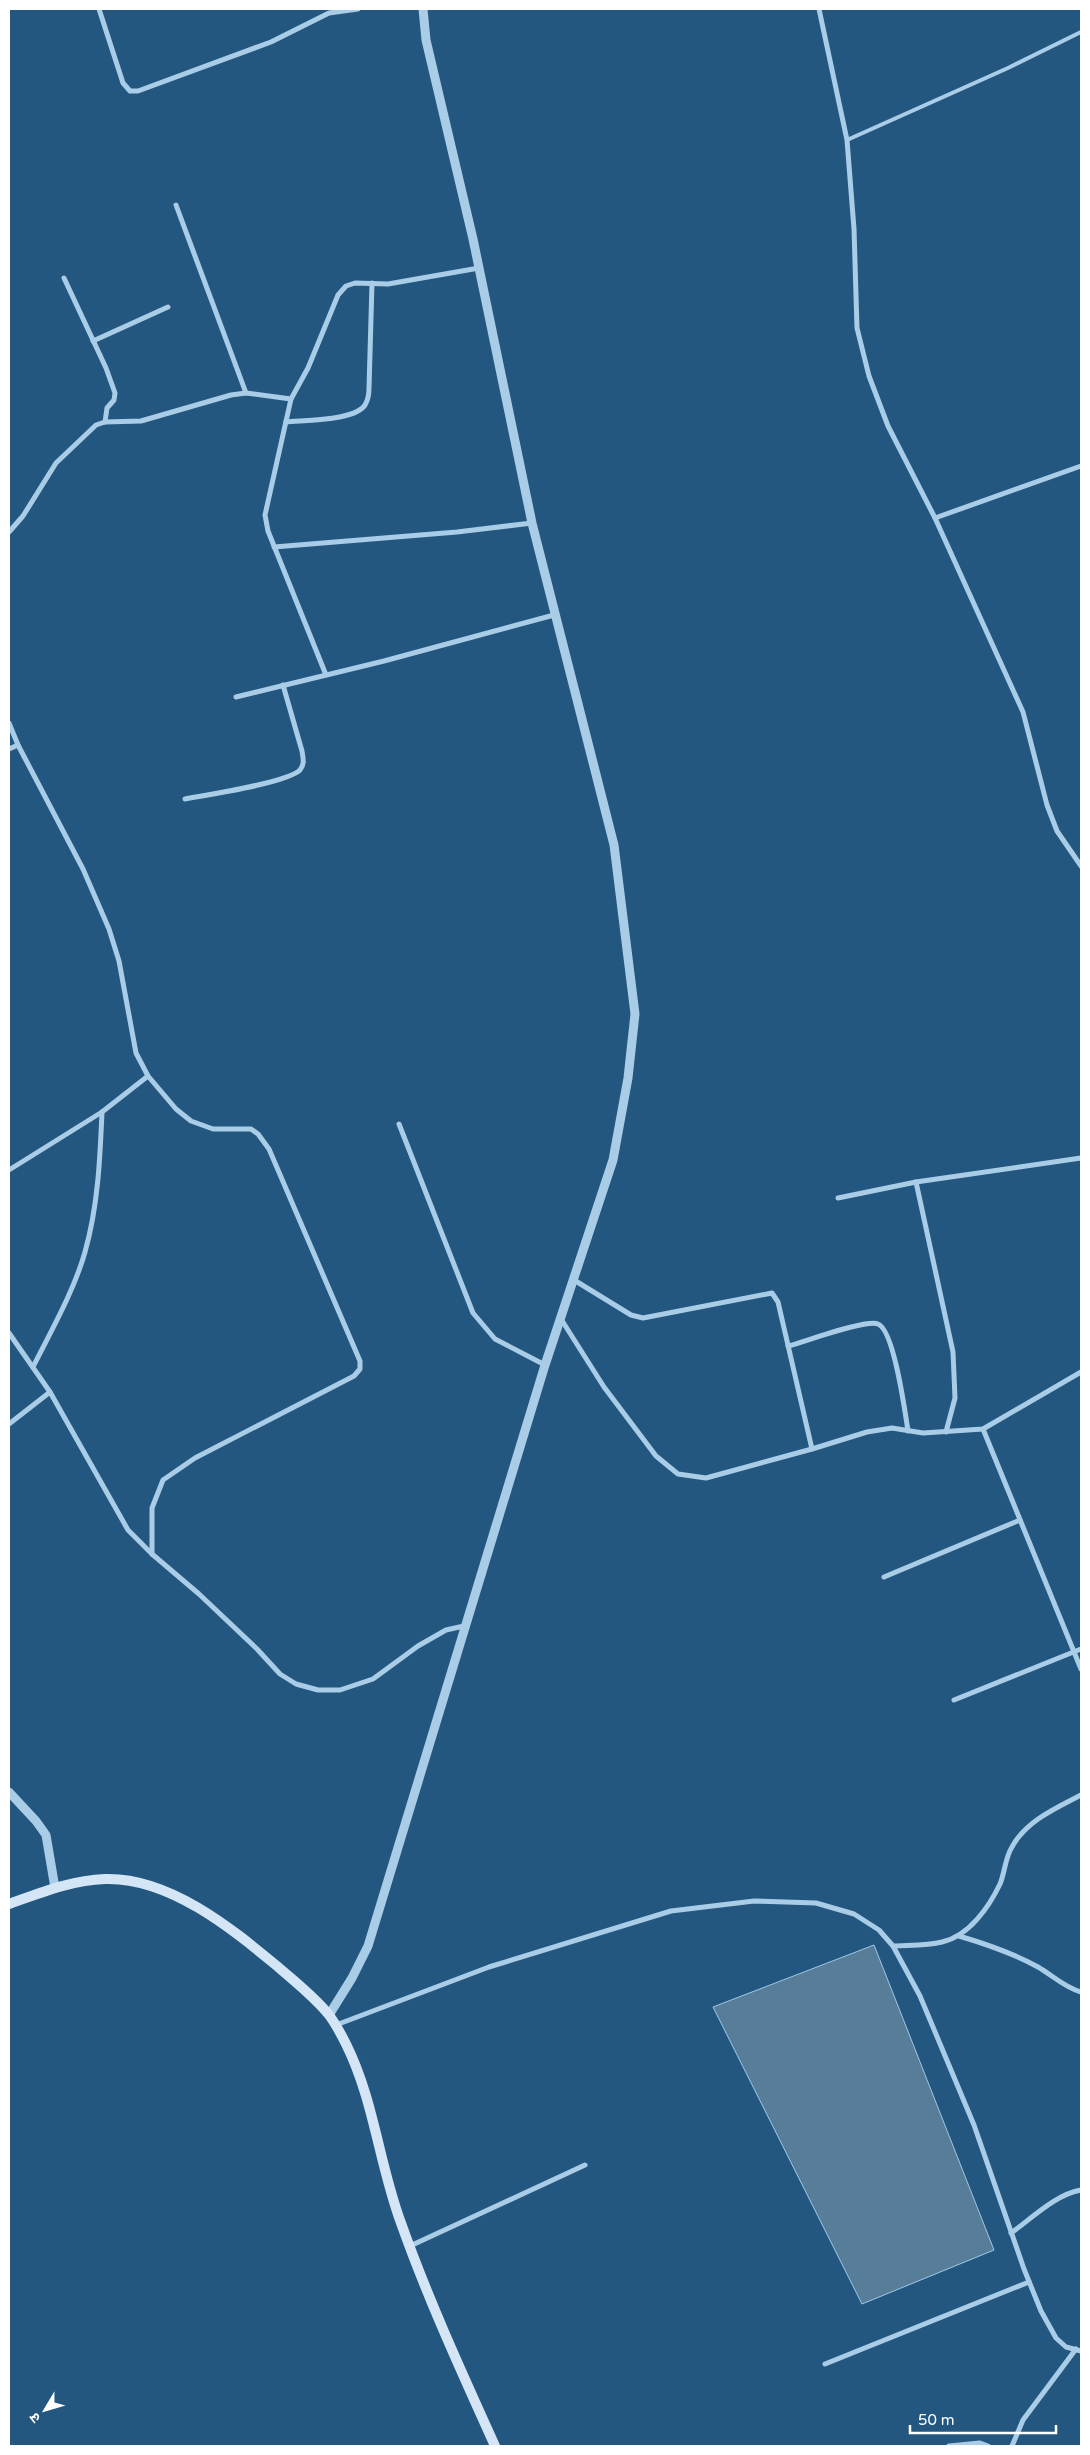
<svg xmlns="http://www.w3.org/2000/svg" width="1090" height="2455" viewBox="0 0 1090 2455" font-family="'Varela Round','Noto Sans Devanagari',sans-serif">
  <rect width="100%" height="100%" fill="#235780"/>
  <polygon fill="#577d99" stroke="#9ec9e7" points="874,1945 994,2250 862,2304 713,2007"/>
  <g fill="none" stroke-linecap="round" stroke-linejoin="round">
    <polyline stroke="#aacde7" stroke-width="4" points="847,140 1008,68 1081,32"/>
    <g stroke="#aacde7" stroke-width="5">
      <polyline points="99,9 123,83 130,91 138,91 271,42 329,13 358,9"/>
      <polyline points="819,9 847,140 854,229 857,328 869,376 888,426 935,518 1023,712 1047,805 1057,831 1081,866"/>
      <polyline points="176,205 246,393"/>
      <polyline points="64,278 106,368 115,393 114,400 107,408 105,422"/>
      <polyline points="93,341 168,307"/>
      <path d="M 286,422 C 304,420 359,421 366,403 C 368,399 369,393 369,388 L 372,283"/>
      <polyline points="935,518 1081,466"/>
      <polyline points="9,532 23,516 56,463 96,425 105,422 141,421 231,395 246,393 291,399"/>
      <polyline points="274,547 457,532 532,523"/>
      <polyline points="326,675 268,531 265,515 291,399 308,368 338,295 346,286 355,283 388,284 479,268"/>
      <polyline points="236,697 384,661 554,615"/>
      <polyline points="9,723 18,745 83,869 109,929 119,961 136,1053 148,1076 176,1109 191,1121 213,1129 251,1129 258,1134 269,1149 360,1361 360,1369 354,1376 195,1458 163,1480 152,1508 152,1554"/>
      <polyline points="9,749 18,745"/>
      <path d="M 185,799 C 206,795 287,783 300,770 C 305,764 303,758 302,751 L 283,685"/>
      <polyline points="399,1124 473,1313 495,1339 545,1365"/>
      <polyline points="9,1170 102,1112 148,1076"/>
      <polyline points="916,1182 953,1352 955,1398 946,1432"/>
      <polyline points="838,1198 916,1182 1081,1158"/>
      <polyline points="574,1280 631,1315 643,1318 772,1293 778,1302 812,1449"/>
      <polyline points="561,1319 604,1387 656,1456 678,1474 706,1478 812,1449 867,1432 892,1428 923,1433 983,1429 1081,1372"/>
      <polyline points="9,1333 50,1392 128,1530 152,1554 199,1594 257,1649 280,1674 296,1684 318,1690 340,1690 373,1679 418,1646 446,1630 464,1626"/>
      <path d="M 788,1346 C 804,1342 866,1319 878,1324 C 894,1330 905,1412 908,1431"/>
      <path d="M 33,1367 C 51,1331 74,1291 85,1252 C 98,1206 100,1159 102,1112"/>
      <polyline points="9,1424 50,1392"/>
      <polyline points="983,1429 1081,1669"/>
      <polyline points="884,1577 1020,1520"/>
      <polyline points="954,1700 1081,1649"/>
      <path d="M 959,1936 C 986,1944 1013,1953 1038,1967 C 1052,1975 1065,1988 1081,1992"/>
      <path d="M 893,1946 C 909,1945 927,1946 942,1942 C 969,1936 989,1907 1000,1884 C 1005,1872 1005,1858 1012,1847 C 1026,1821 1056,1808 1081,1795"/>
      <polyline points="336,2025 489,1967 671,1911 754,1901 816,1903 854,1914 879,1930 893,1946 920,1996 974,2125 1024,2269 1041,2311 1056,2338 1066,2347 1081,2351"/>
      <path d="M 1011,2233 C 1031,2219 1056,2194 1081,2190"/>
      <polyline points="410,2246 585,2165"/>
      <polyline points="825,2364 1029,2282"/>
      <polyline points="949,2446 980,2443 988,2446"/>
      <polyline points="1012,2446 1023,2420 1076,2349"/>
    </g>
    <g stroke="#aacde7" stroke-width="9">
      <polyline points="9,1792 36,1821 46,1835 55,1888"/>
      <polyline points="329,2015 352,1978 368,1946 545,1365 613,1160 628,1078 635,1014 614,845 532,523 473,239 426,40 423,9"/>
    </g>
    <path stroke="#d4e6f6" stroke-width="10" d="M 9,1904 C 40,1893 72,1880 105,1879 C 169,1877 231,1928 277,1966 C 294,1981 315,1997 329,2015 C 335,2023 341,2034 346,2044 C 374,2100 379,2164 401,2223 C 428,2299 462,2373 495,2446"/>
  </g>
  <rect width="1090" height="2455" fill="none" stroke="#ffffff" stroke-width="20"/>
  <g transform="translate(45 2410) rotate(232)" stroke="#235780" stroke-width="4" paint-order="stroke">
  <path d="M0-4L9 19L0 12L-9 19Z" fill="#ffffff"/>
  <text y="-8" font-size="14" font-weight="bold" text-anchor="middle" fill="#ffffff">उ</text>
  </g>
  <path d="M910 2425v8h146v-8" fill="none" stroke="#ffffff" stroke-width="2.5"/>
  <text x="918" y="2425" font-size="15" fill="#ffffff" stroke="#235780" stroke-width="4" paint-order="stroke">50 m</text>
</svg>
